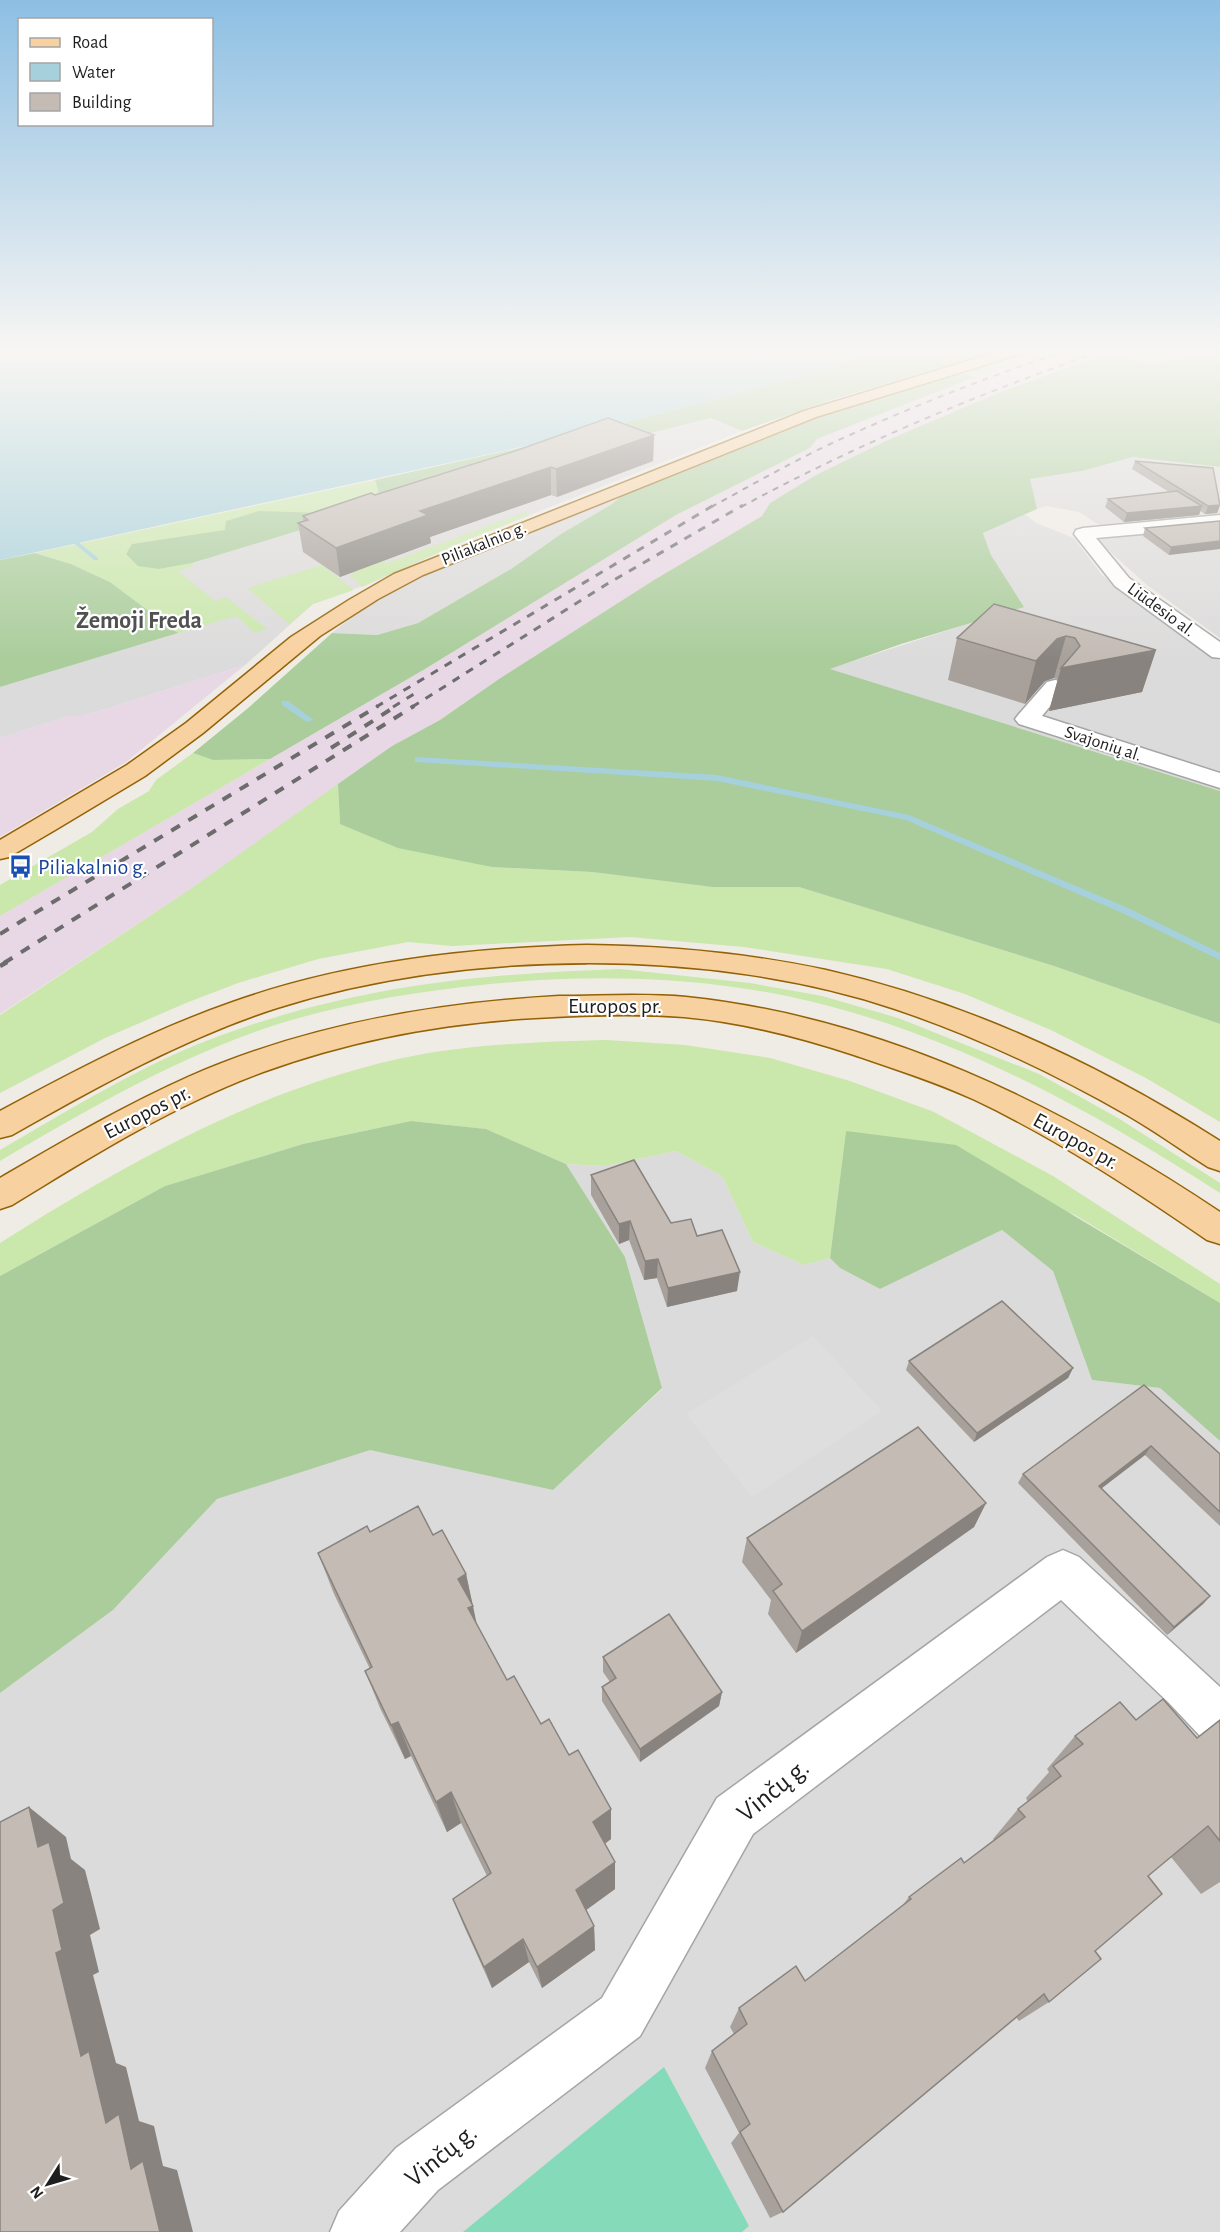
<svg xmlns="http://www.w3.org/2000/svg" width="1220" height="2232" viewBox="0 0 1220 2232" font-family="'Alegreya Sans',sans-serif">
  <rect width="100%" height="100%" fill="#efebe5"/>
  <g fill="#dcdbdb">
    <polygon points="1138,348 1220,348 1220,350 1150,365 1110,357"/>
    <polygon points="711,418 742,431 462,542 368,584 313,604 245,665 83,716 69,716 0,738 0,687 177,633 159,569 192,563 456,482"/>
    <polygon points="1133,457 1220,467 1220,516 1105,529 1079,512 1046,506 1037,509 1029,479 1082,471"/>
    <polygon points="629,490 612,504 561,534 511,569 418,623 377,635 332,633 376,598 439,569"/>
    <polygon points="1025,514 1036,523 1074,538 1102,575 1220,661 1220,791 829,669 1023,606 991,555 983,533"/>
    <polygon points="1220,524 1220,638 1147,585 1095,538"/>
    <polygon points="676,1151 722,1176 753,1242 804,1265 830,1258 840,1268 880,1289 1002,1230 1053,1271 1092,1380 1160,1388 1220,1441 1220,2232 0,2232 0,1693 113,1610 217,1499 370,1449 553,1490 662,1389 625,1257 566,1164 604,1166"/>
  </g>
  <g fill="#e8d7e5">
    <polygon points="1068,348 1123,348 998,393 890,439 770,503 762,516 654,580 499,679 440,720 392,746 189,890 0,1014 0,916 425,669 676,515 810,448 817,439 975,377"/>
    <polygon points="245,665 126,762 0,837 0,738 69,716 83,716"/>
  </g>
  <g fill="#cae7ac">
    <polygon points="1037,348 1068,348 975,377 960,373"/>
    <polygon points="375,480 382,505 211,534 132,544 159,569 192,563 193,567 178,571 215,601 226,597 267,629 255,633 236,616 178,633 110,582 71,564 35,553"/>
    <polygon points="525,512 530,515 462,542 362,587 350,576 354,574 344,568 339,542 387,563"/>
    <polygon points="322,565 354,590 313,604 289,624 248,589 259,584"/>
    <polygon points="193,753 213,760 270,759 0,916 0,885 92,832 118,809 149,791 156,780"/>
    <polygon points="338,784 340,824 492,867 592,872 712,887 799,887 1054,966 1220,1024 1220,1122 1146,1078 1051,1030 965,994 887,969 744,947 630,937 452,946 408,942 318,959 238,983 186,1003 105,1038 0,1093 0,1015 189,890"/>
    <path d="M 620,969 L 750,983 L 822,996 L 898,1018 L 1039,1074 L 1118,1118 L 1220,1183 L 1220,1193 C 1087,1107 944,1029 787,996 C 688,976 582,974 481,985 C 412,992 342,1004 275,1025 C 178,1057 88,1109 0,1161 L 0,1150 C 71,1109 144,1063 222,1035 C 357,986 479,974 620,969 Z"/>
    <path d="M 606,1040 L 685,1045 L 770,1058 L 850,1081 L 934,1112 L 1053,1176 L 1220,1284 L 1220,1303 L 1075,1215 L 846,1131 L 830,1258 L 804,1265 L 753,1242 L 722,1176 L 676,1151 L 604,1166 L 566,1164 L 486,1129 L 411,1121 L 303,1144 L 165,1186 L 0,1276 L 0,1243 C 123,1165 255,1091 398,1059 C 466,1044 536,1042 606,1040 Z"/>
  </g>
  <g fill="#aacd9b">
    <polygon points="897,348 1008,348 834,399 742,431 711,418 456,482 382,505 375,480 573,436 739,393"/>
    <polygon points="1220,350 1220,467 1133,457 1082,471 1030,479 1037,509 983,533 991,555 1024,607 901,644 830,669 1220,791 1220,1024 1054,966 799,887 712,887 592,872 492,867 398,848 340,824 338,784 392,746 440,720 499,679 654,580 762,516 770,503 816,475 890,439 998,393 1069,367 1103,355 1150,365"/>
    <polygon points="960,373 975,377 817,439 810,448 676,515 425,669 270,759 213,760 193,753 247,709 332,633 377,635 418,623 511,569 561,534 612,504 629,490 812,416"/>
    <polygon points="259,511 353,514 192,563 159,569 138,566 126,554 132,544 225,530 226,521"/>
    <polygon points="35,553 71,564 110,582 178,633 0,687 0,560"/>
    <polygon points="411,1121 486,1129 566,1164 625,1257 662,1388 553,1490 370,1450 217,1499 113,1610 0,1693 0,1276 165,1186 303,1144"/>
    <polygon points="846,1131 956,1145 1220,1303 1220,1441 1160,1388 1092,1380 1053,1271 1002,1230 880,1289 840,1268 830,1258"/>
  </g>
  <polygon fill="#85dbb9" points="664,2067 749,2226 742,2232 463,2232"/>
  <polygon fill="#dedede" points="813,1336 882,1411 752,1497 686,1414"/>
  <polygon fill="#a6d0db" points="17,348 897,348 739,393 572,436 0,560 0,351"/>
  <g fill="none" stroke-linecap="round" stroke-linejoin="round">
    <g fill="#a6d0db" fill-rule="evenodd">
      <polygon points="67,533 98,558 98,560 94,560 65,536 64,535"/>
      <polygon points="282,701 288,701 314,720 307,722 282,705"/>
      <polygon points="418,757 717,775 909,815 1128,908 1220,953 1220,960 1120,912 906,820 717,781 415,762 415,758"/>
    </g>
    <defs>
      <g id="minor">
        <polygon points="1220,515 1220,527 1096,538 1129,578 1220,642 1220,658 1212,657 1115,586 1074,534 1076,530 1083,528"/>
        <polygon points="1055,680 1063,682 1066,687 1042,716 1220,773 1220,788 1019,724 1015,719 1019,714 1047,682"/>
        <polygon points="1063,1550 1079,1557 1220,1687 1220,1746 1203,1739 1168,1702 1061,1600 753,1834 640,2036 438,2190 400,2232 330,2232 339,2211 396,2148 602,1998 717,1798 1047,1557"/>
      </g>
      <g id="major">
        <polygon points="1010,348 1032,348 1030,351 816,417 423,575 378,599 320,636 203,733 145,776 55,830 9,857 0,859 0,840 127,765 186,723 291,637 349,600 394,574 804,411"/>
        <path d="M 587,945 C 667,946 747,953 826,970 C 966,1002 1099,1064 1220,1141 L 1220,1171 L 1208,1167 C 1181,1150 1155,1131 1127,1115 C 1054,1073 975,1036 895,1009 C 710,947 463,949 277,1008 C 184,1038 97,1087 12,1135 L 0,1138 L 0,1111 C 74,1071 150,1031 230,1003 C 344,962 467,948 587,945 Z"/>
        <path d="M 559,996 C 601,996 644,993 686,997 C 880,1017 1060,1105 1220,1212 L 1220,1244 L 1207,1240 C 1133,1189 1057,1139 975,1100 C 936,1082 895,1069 854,1055 C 799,1037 741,1022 684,1017 C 635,1013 584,1015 535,1018 C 442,1023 351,1040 263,1072 C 174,1105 93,1155 12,1205 L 0,1209 L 0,1178 C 62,1142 123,1106 188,1077 C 306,1025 432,1003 559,996 Z"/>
      </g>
    </defs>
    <use href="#minor" stroke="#a5a5a5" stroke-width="3"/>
    <use href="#major" stroke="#936206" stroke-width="3"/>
    <use href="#minor" fill="#fff" fill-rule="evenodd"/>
    <use href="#major" fill="#f8d1a0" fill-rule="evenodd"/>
    <g stroke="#6c6c6c" stroke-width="2" stroke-dasharray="6 6" stroke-linecap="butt">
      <path d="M 711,507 C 750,486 788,464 828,445 C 908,408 991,375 1075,348"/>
      <path d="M 741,507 C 859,443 983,392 1110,348"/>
    </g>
    <g stroke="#6c6c6c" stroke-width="3" stroke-dasharray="8 8" stroke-linecap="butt">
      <polyline points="376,707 714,505"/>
      <polyline points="393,707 414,694"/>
      <polyline points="412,707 607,584 743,505"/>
    </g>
    <g stroke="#6c6c6c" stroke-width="4" stroke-dasharray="10 10" stroke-linecap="butt">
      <polyline points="331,748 396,706"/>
      <polyline points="0,934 378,706"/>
      <polyline points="4,963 414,706"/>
    </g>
    <polyline stroke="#6c6c6c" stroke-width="4.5" stroke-dasharray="12 12" stroke-linecap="butt" points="0,966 7,962"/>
  </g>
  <g fill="#a8a19b">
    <polygon points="654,435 653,461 557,497 551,495 430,537 431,543 340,577 303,552 298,523 303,522 303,516 375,495"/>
    <polygon points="1135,461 1220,505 1217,513 1205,514 1200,511 1199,515 1124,522 1105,507 1108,499 1169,492 1132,469"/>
    <polygon points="1220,521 1169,555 1143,536 1145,528"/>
    <polygon points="994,604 1156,650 1142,692 1049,711 1058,679 1054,678 1045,681 1025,704 948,680 957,638"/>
    <polygon points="591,1175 671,1223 697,1236 737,1291 667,1307 657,1278 644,1280 629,1240 619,1244 591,1195"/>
    <polygon points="909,1361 1073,1368 1068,1378 974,1442 906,1370"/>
    <polygon points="1144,1385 1220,1454 1220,1526 1145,1455 1101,1488 1210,1596 1203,1604 1167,1635 1018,1483 1023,1474"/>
    <polygon points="986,1503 974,1527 796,1653 768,1614 771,1600 742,1562 747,1538"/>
    <polygon points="370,1532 433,1535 466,1574 476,1623 507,1680 541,1724 569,1755 611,1809 611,1839 605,1844 615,1889 586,1910 594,1926 595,1950 542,1988 529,1962 492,1988 463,1924 453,1899 487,1876 461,1823 447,1832 411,1756 405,1759 380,1708 365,1671 370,1669 334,1594 318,1553"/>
    <polygon points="603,1657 722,1692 719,1706 640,1762 602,1701 602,1687 610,1682 603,1672"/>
    <polygon points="1136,1720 1197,1738 1220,1720 1220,1882 1201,1894 1171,1857 1148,1876 1095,1951 1049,2002 1019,2021 1016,2017 783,2212 770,2218 731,2143 739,2133 705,2068 712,2051 734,2034 730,2027 739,2008 805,1981 902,1906 909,1897 964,1863 994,1840 993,1839 1018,1809 1028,1802 1026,1798 1049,1772 1047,1769 1075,1736"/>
  </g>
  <g fill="#88837e">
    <polygon points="654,435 653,461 557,497 556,469"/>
    <polygon points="551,467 551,495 430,537 431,543 340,577 336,548 420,511"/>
    <polygon points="1220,505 1217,513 1205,514 1208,506"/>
    <polygon points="1202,506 1199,515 1124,522 1127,513"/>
    <polygon points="1220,541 1220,549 1169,555 1171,547"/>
    <polygon points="1066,636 1054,678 1045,681 1025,704 1036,661 1057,639"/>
    <polygon points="1156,650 1142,692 1049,711 1061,668"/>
    <polygon points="630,1221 629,1240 619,1244 619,1224"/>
    <polygon points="658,1259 657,1278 644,1280 645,1261"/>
    <polygon points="740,1272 737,1291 667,1307 668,1288"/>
    <polygon points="1073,1368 1068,1378 974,1442 977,1433"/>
    <polygon points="1151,1446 1145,1455 1093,1495 1099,1486"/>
    <polygon points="986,1503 974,1527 796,1653 802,1631"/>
    <polygon points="466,1574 473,1606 481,1645 458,1579"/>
    <polygon points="1210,1596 1203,1604 1167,1635 1174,1627"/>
    <polygon points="722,1692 719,1706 640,1762 640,1749"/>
    <polygon points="398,1722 411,1756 405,1759 391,1725"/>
    <polygon points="451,1792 461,1823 447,1832 436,1802"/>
    <polygon points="29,1807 66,1837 71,1859 85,1870 100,1929 90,1935 99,1972 93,1975 116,2063 126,2067 139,2121 154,2126 163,2166 177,2170 193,2232 160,2232 131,2169 106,2123 81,2056 56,1953 53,1910"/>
    <polygon points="611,1809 611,1839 594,1851 593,1822"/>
    <polygon points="615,1862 615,1889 578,1916 576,1890"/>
    <polygon points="594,1926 595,1950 542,1988 537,1967"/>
    <polygon points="523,1939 529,1962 492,1988 484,1967"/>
  </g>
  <g fill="#c3bbb4" stroke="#88837e" stroke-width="1.5">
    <polygon points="608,418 654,435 556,469 551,467 420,511 428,515 336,548 298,523 308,520 303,516 371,493 375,495 515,451"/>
    <polygon points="1135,461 1213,468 1220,505 1208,506"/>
    <polygon points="1177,491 1202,506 1127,513 1108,499"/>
    <polygon points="1220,521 1220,541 1171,547 1145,528"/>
    <polygon points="994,604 1156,650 1061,668 1080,646 1075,638 1066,636 1057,639 1036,661 957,638"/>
    <polygon points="634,1160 671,1223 691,1219 697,1236 722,1230 740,1272 668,1288 658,1259 645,1261 630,1221 619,1224 591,1175"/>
    <polygon points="1002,1301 1073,1368 977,1433 909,1361"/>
    <polygon points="1144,1385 1220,1454 1220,1512 1151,1446 1099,1486 1210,1596 1174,1627 1023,1474"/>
    <polygon points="918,1427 986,1503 802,1631 773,1591 782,1584 747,1538"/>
    <polygon points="418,1506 433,1535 442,1530 466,1574 458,1579 473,1606 468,1608 507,1680 514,1676 541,1724 549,1719 569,1755 578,1750 611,1809 593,1822 615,1862 576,1890 594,1926 537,1967 523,1939 484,1967 453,1899 491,1873 451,1792 436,1802 398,1722 391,1725 365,1671 372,1667 318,1553 367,1526 370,1532"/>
    <polygon points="669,1614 722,1692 640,1749 602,1687 616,1678 603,1657"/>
    <polygon points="1163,1699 1197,1738 1220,1720 1220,1841 1208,1826 1148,1876 1162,1894 1095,1951 1101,1959 1049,2002 1044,1994 783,2212 740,2132 750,2124 712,2051 747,2024 739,2008 796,1966 805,1981 911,1899 909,1897 961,1858 964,1863 1025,1817 1018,1809 1061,1776 1053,1766 1083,1744 1075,1736 1120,1702 1136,1720"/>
    <polygon points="29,1807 38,1847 49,1842 64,1903 53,1910 62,1950 56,1953 81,2056 89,2051 106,2123 119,2114 131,2169 143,2161 160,2232 0,2232 0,1822"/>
  </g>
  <linearGradient id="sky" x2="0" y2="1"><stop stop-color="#8dbfe3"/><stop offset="0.53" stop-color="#f8f6f3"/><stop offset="1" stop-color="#f8f6f3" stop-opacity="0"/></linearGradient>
  <rect width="1220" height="661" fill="url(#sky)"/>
  <defs>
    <symbol id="bus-bare" viewBox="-9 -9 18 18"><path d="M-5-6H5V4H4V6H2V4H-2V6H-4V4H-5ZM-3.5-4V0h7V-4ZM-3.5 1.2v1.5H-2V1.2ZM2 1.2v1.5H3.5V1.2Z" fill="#1a4fb4" stroke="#fff" stroke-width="2.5" paint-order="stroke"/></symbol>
  </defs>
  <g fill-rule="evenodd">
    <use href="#bus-bare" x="4" y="850" width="33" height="33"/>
  </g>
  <g text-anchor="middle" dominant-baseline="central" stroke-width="4.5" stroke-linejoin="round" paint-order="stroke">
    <g font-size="18" fill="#1e1e1e" stroke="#fff">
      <text transform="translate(484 544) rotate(-22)">Piliakalnio g.</text>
      <text transform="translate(1161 610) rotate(36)">Liūdesio al.</text>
      <text transform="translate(1103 744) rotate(18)">Svajonių al.</text>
    </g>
    <g font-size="22" fill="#164399" stroke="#fff" text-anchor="start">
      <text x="38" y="867">Piliakalnio g.</text>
    </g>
    <g font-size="22" fill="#1e1e1e" stroke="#fff">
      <text x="615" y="1006">Europos pr.</text>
      <text transform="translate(147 1112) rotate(-27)">Europos pr.</text>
      <text transform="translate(1076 1141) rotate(29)">Europos pr.</text>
    </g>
    <g font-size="24" font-weight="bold" fill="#515151" stroke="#fff">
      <text x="139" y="621">Žemoji Freda</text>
    </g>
    <g font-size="27" fill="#1e1e1e" stroke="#fff">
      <text transform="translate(773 1790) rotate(-39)">Vinčų g.</text>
      <text transform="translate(441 2155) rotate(-39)">Vinčų g.</text>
    </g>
  </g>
  <rect x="18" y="18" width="195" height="108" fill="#ffffff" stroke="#a5a5a5" stroke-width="1.5"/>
  <rect x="30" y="38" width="30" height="9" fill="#f8d1a0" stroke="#a5a5a5" stroke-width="1.5"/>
  <text x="72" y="48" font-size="18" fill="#1e1e1e">Road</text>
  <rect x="30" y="63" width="30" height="18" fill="#a6d0db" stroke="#a5a5a5" stroke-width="1.5"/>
  <text x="72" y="78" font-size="18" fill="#1e1e1e">Water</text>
  <rect x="30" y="93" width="30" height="18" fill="#c3bbb4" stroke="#a5a5a5" stroke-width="1.5"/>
  <text x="72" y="108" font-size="18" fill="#1e1e1e">Building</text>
  <g transform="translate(48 2184) rotate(233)" stroke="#ffffff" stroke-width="4.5" paint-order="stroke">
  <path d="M0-4.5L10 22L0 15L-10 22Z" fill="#1e1e1e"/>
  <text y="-9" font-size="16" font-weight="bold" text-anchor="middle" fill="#1e1e1e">N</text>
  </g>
</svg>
